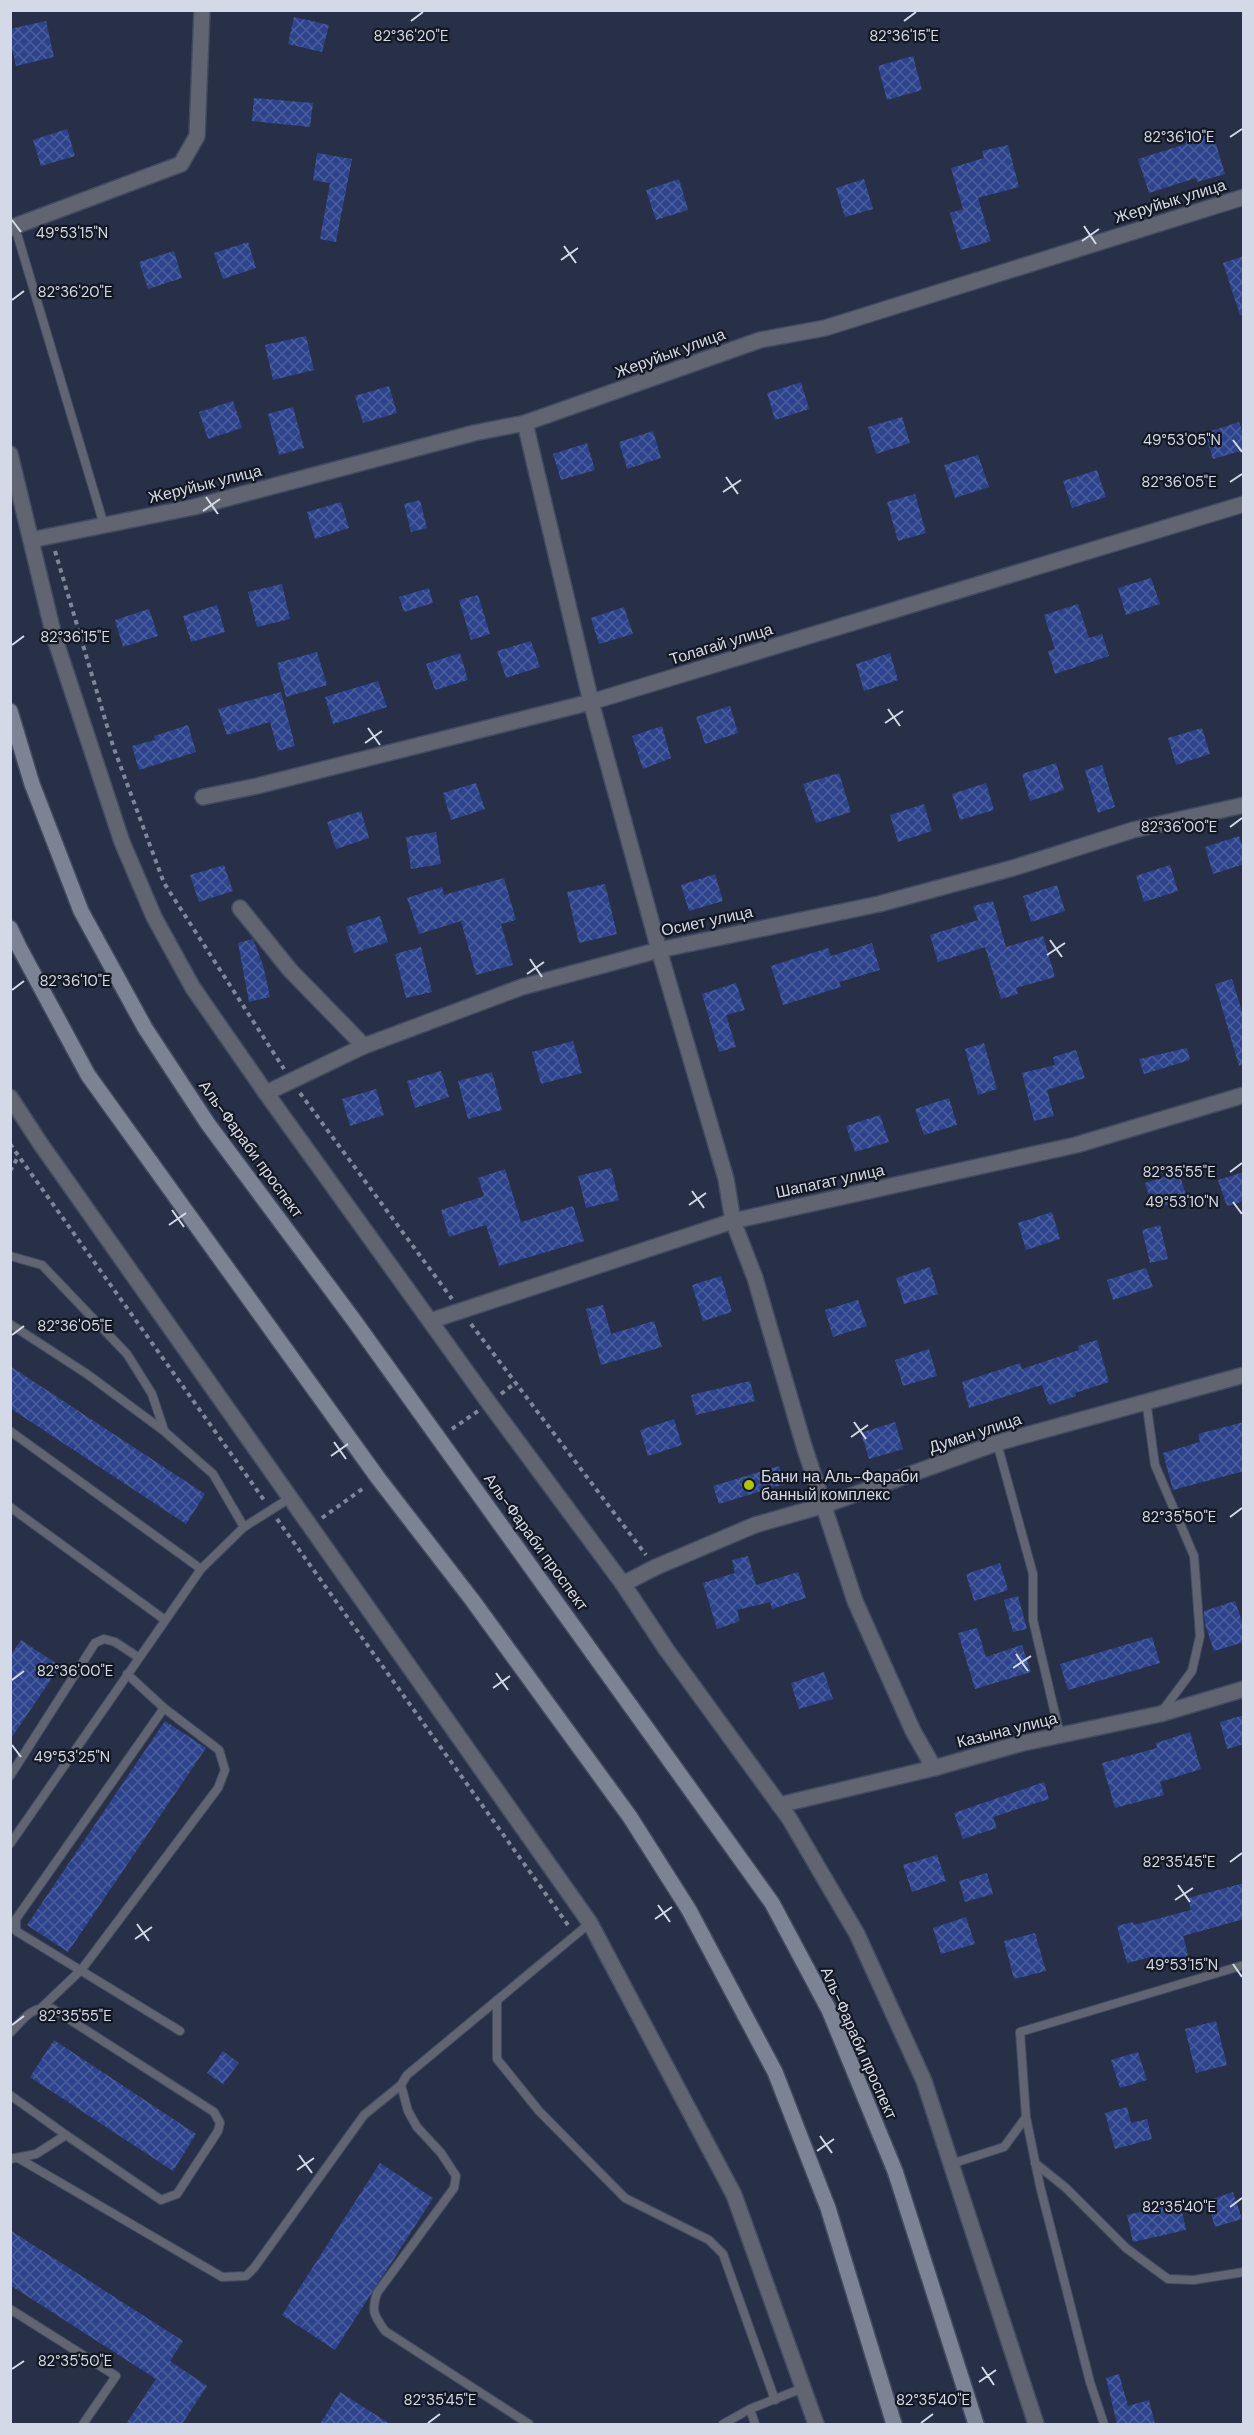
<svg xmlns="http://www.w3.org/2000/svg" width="1254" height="2435" viewBox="0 0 1254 2435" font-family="'DM Sans',sans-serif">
  <defs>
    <pattern id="building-cross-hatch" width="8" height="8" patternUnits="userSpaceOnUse" patternTransform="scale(1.5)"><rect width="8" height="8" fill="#2d448d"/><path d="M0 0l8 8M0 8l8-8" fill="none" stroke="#4b5e9d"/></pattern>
  </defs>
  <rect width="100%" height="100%" fill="#273046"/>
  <g fill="url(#building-cross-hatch)">
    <polygon points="294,17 329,25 322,52 288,44"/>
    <polygon points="46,21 54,57 16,66 10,40 10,29"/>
    <polygon points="913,56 922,90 887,100 878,66"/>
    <polygon points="254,98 313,103 310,127 252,121"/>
    <polygon points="67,129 75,156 41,166 33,140"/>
    <polygon points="1213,134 1225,174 1197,182 1196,178 1149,193 1138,159 1186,144 1186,141"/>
    <polygon points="1008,145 1019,187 978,198 991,241 961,250 950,213 963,209 951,168 984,158 982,151"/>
    <polygon points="317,153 352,159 336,242 320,239 330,183 313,180"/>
    <polygon points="679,179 688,210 656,220 646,190"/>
    <polygon points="864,179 873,209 845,217 836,188"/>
    <polygon points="248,242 256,268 223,279 214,253"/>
    <polygon points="174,251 182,278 148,289 139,262"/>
    <polygon points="1244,256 1244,315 1240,315 1223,263"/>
    <polygon points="306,336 314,370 273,380 265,345"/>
    <polygon points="801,382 809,409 775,420 767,393"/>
    <polygon points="389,386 397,413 363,423 355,396"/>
    <polygon points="233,401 242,428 208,439 199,412"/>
    <polygon points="293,407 304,448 279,455 268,414"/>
    <polygon points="902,417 910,443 876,454 868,427"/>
    <polygon points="1239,422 1244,436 1244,450 1213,459 1205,433"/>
    <polygon points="653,431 661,458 627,469 619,442"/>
    <polygon points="587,443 595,470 561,480 553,454"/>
    <polygon points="978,455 989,487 955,498 944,465"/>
    <polygon points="1097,470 1106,497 1072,508 1063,481"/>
    <polygon points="915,494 926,533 898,541 887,502"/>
    <polygon points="420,500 427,528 411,532 404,504"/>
    <polygon points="341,502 349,528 315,539 307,512"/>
    <polygon points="1151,578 1160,604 1126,615 1118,588"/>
    <polygon points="282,584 290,619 257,627 248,592"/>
    <polygon points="429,588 433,603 404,612 399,597"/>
    <polygon points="478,595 490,634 471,640 459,600"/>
    <polygon points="1078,604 1089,638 1102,634 1109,656 1055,674 1048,651 1055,649 1044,615"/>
    <polygon points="217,605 225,632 191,642 183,616"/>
    <polygon points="624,607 633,634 599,644 591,618"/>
    <polygon points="149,609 158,636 123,647 115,620"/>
    <polygon points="531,641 540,667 506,678 497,651"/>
    <polygon points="317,652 327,685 286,697 277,663"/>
    <polygon points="460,653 468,680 435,690 426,664"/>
    <polygon points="890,653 898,680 864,691 856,664"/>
    <polygon points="378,681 387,707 333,724 325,697"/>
    <polygon points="281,692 295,746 278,751 270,722 227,735 218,709"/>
    <polygon points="730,706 738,733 705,744 696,717"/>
    <polygon points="188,725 196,752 139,770 132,746 155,740 154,736"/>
    <polygon points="662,726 671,758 643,769 632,736"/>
    <polygon points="1202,728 1210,754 1176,765 1168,738"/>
    <polygon points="1056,763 1064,790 1030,801 1022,774"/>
    <polygon points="1102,765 1115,807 1098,813 1085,770"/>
    <polygon points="839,773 851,812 816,823 803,784"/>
    <polygon points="476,783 485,809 451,820 443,793"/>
    <polygon points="986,783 994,810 960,820 952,794"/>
    <polygon points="924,804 932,831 898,842 890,815"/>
    <polygon points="361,811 369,838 336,849 327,822"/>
    <polygon points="436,832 441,864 411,869 406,837"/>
    <polygon points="1239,836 1244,851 1244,864 1213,874 1205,847"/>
    <polygon points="224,865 233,891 199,902 190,875"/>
    <polygon points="1170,865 1178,891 1144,902 1136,876"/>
    <polygon points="715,874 723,901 689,911 681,885"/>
    <polygon points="504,878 516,920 501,924 513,965 476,975 461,921 419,934 407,898 442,887 444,895"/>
    <polygon points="605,884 617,934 579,943 567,892"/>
    <polygon points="1057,885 1065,911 1031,922 1023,896"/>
    <polygon points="993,901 1006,947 1043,936 1055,977 1016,988 1018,994 1001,999 985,947 938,962 930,935 978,920 973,906"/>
    <polygon points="380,916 388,942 354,953 346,927"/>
    <polygon points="253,939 263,965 270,997 249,1002 238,943"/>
    <polygon points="872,943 880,970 839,982 841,987 783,1005 771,966 828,948 831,956"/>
    <polygon points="421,947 432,992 406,998 395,954"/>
    <polygon points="1232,979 1244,1018 1244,1065 1239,1066 1215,984"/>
    <polygon points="736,983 745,1010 726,1015 736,1047 719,1052 702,994"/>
    <polygon points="573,1041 582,1073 541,1084 532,1052"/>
    <polygon points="984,1043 997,1089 978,1095 965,1049"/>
    <polygon points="1187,1048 1190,1060 1144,1074 1139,1059"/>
    <polygon points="1076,1050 1085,1078 1047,1090 1054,1116 1034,1121 1022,1073 1055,1065 1053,1057"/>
    <polygon points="441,1071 449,1097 415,1108 407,1081"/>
    <polygon points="492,1072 502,1110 468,1119 458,1081"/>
    <polygon points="376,1089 384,1115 350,1126 342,1099"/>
    <polygon points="949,1098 957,1125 924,1135 915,1109"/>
    <polygon points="880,1115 889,1142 855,1152 846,1126"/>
    <polygon points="611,1168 619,1200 586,1208 578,1176"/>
    <polygon points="505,1169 521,1222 573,1206 584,1241 499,1266 486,1225 449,1237 441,1210 484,1196 478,1178"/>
    <polygon points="1179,1172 1187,1199 1153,1209 1145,1183"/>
    <polygon points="1244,1172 1244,1201 1227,1206 1218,1180"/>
    <polygon points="1052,1212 1060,1239 1026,1250 1018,1223"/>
    <polygon points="1160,1225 1168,1259 1150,1263 1142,1230"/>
    <polygon points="930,1267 938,1294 904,1304 896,1278"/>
    <polygon points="1146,1268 1153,1287 1113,1300 1107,1280"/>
    <polygon points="721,1276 732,1312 703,1321 692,1285"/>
    <polygon points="858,1300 867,1326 833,1337 825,1310"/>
    <polygon points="603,1305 611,1334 654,1321 662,1347 601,1365 586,1309"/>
    <polygon points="1097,1340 1109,1382 1075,1393 1076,1396 1049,1405 1042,1385 969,1408 962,1382 1020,1363 1022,1369 1079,1350 1078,1346"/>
    <polygon points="929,1349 937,1376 903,1386 895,1360"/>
    <polygon points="10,1366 205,1494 186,1524 10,1408"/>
    <polygon points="750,1381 755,1401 696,1415 691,1395"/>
    <polygon points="674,1419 682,1445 648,1456 640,1430"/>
    <polygon points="895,1422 903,1449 869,1459 861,1433"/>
    <polygon points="1244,1422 1244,1471 1173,1490 1163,1453 1200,1442 1198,1434"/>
    <polygon points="779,1466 785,1484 719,1504 713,1486"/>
    <polygon points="748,1556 756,1585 798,1572 806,1598 772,1609 770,1602 737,1610 740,1621 717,1629 703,1583 735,1573 732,1560"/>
    <polygon points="1000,1563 1008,1590 974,1601 966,1574"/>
    <polygon points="1018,1596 1027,1629 1013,1632 1004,1600"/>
    <polygon points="1235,1601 1244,1627 1244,1642 1214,1651 1205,1624 1204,1611"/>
    <polygon points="977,1628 986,1657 1022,1645 1031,1672 975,1689 958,1633"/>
    <polygon points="1152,1637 1160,1663 1068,1690 1060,1664"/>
    <polygon points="21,1640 60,1666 10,1740 10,1656"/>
    <polygon points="824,1672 833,1699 799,1709 791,1683"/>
    <polygon points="1244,1715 1244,1744 1227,1749 1220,1722"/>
    <polygon points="165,1721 206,1748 68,1952 27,1925"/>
    <polygon points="1190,1732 1201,1769 1160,1782 1164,1795 1115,1808 1102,1763 1157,1748 1156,1743"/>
    <polygon points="1044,1782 1049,1799 993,1817 997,1828 963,1839 954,1813"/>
    <polygon points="937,1855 946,1881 912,1892 903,1865"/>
    <polygon points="987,1873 993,1894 965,1902 959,1881"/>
    <polygon points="1244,1883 1244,1919 1183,1936 1189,1958 1153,1968 1151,1957 1127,1963 1117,1926 1133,1922 1134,1925 1191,1910 1188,1898"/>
    <polygon points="966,1917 975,1944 941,1954 933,1928"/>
    <polygon points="1035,1933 1046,1971 1014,1979 1004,1941"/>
    <polygon points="1216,2021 1227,2065 1196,2073 1185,2029"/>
    <polygon points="54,2040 196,2134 173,2171 30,2077"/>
    <polygon points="223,2051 239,2063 223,2084 207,2073"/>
    <polygon points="1138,2052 1147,2080 1120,2088 1111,2060"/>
    <polygon points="1127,2107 1131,2123 1147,2119 1152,2139 1115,2149 1105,2113"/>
    <polygon points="380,2163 433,2198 335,2350 282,2315"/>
    <polygon points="1233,2192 1242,2219 1215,2227 1207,2201"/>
    <polygon points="1180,2203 1186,2230 1133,2242 1127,2215"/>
    <polygon points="10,2230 183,2341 170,2361 207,2386 182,2424 126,2424 156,2379 10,2285"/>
    <polygon points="1119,2374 1128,2406 1149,2400 1155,2424 1117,2424 1106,2378"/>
    <polygon points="340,2392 390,2424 320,2424"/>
  </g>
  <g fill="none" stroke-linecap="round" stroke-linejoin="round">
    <defs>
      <g id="lane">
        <polyline points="15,227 104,525"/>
        <polyline points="10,1256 42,1265 127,1354 152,1394 164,1430"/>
        <polyline points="10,1324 87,1374 164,1431 213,1474 244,1527"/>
        <polyline points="1146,1400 1155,1465 1194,1556 1200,1636 1192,1671 1163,1710"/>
        <polyline points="10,1431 201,1569"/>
        <polyline points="997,1443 1033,1574 1033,1620 1060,1735"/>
        <polyline points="10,1507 165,1620"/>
        <polyline points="164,1708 16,1919 16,1931 180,2031"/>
        <polyline points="10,1776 95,1643 104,1639 115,1642 138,1657"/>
        <polyline points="10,1844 201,1569 244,1527 290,1498"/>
        <polyline points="497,2000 497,2059 539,2111 625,2198 709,2240 723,2254 775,2400"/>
        <polyline points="42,2007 82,1969 218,1788 225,1770 219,1750 164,1708 127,1674"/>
        <path d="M 10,2033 C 24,2019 31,2005 53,2009 L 214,2112 L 220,2123 L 218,2131 L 177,2194 L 161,2200 L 66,2135 L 36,2154 L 10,2159"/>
        <polyline points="10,2095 66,2135"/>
        <polyline points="18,2158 222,2277 246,2276 254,2268 364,2115 401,2085"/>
        <polyline points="1035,2163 1066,2188 1126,2248 1168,2279 1194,2280 1244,2272"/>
        <polyline points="951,2164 1004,2147 1026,2117"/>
        <polyline points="10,2309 116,2376 83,2424"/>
        <polyline points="750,2409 755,2424"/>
        <path d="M 529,2424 L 385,2331 C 374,2315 371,2312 377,2293 L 454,2188 L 456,2176 L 441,2153 L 417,2127 L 408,2111 L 401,2085 L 407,2075 L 590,1923"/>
        <polyline points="723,2424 750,2409 803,2388"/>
        <polyline points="1104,2424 1090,2382 1040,2186 1026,2117 1020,2032 1244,1965"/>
      </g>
      <g id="street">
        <polyline points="10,228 181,164 197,136 202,10"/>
        <polyline points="525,423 591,702 659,950 726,1179 733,1221 755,1278 804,1446 855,1601 913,1731 934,1768"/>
        <polyline points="10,454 54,636 122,842 154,917 193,988 266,1093 489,1403 623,1584 666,1649 789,1818 857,1934 924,2081 1036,2424"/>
        <polyline points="31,540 194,507 474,433 525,423 760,340 825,328 1244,197"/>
        <polyline points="203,797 257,786 591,702 1244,504"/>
        <polyline points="240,908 290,970 364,1046 522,987 659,950 879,904 1013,868 1133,830 1244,805"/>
        <polyline points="266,1093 364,1046"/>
        <polyline points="10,1097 40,1143 590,1923 734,2195 816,2424"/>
        <polyline points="430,1321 733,1221 1076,1145 1244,1095"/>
        <polyline points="623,1584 656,1567 755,1525 825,1505 997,1443 1244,1375"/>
        <polyline points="779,1805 934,1768 1019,1744 1160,1714 1244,1689"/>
      </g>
      <g id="secondary">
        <polyline points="10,711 32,784 81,911 145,1028 208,1124 353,1319 772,1903 829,2010 895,2171 976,2424"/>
        <polyline points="10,928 19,947 88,1075 378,1478 473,1601 630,1817 689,1910 775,2072 828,2208 894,2424"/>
      </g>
    </defs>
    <use href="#lane" stroke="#434b60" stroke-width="10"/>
    <use href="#street" stroke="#434b60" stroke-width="18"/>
    <use href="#secondary" stroke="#434b60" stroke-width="18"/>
    <g stroke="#7e8698" stroke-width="4" stroke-dasharray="4.5 4.5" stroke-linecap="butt">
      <polyline points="55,551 113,746 164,883 284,1069"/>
      <polyline points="300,1093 452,1299"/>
      <polyline points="10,1144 264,1500"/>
      <polyline points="10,1171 18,1157"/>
      <polyline points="471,1324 646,1555"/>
      <polyline points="501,1394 515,1383"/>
      <polyline points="452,1429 478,1411"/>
      <polyline points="322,1518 365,1487"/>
      <polyline points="277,1519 568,1925"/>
    </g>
    <use href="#lane" stroke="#616571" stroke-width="8"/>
    <use href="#street" stroke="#616571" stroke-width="15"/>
    <use href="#secondary" stroke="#7b8395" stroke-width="15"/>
  </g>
  <path fill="none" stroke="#d3d9e7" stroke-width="2" d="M 411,21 L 423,12M 904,21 L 916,12M 1230,137 L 1242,129M 12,220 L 21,232M 1084,226 L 1096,244M 1082,241 L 1099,229M 564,246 L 576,263M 561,260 L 578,248M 12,300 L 24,291M 1233,440 L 1242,452M 726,477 L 738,494M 1230,482 L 1242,474M 723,492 L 741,480M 206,497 L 218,514M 203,511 L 220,499M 12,645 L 24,636M 888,709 L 900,726M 885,723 L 903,711M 368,728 L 380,745M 365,743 L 382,731M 1230,827 L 1242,818M 1050,940 L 1062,957M 1047,955 L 1065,943M 530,959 L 542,977M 527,974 L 544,962M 12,990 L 24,981M 1230,1172 L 1242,1163M 692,1191 L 704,1208M 1233,1202 L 1242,1214M 689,1205 L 706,1193M 172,1210 L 184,1227M 169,1225 L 186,1213M 12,1335 L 24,1326M 854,1422 L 866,1439M 851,1437 L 868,1425M 334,1442 L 346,1459M 331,1456 L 348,1444M 1230,1517 L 1242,1508M 1016,1654 L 1028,1671M 1013,1668 L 1031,1656M 496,1673 L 508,1690M 12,1680 L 24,1671M 493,1688 L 510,1676M 12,1745 L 21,1757M 1230,1862 L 1242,1853M 1178,1885 L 1190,1902M 1175,1900 L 1193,1888M 658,1905 L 670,1922M 655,1919 L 672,1907M 137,1924 L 149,1941M 135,1939 L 152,1927M 1233,1964 L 1242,1977M 12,2025 L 24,2016M 820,2136 L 832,2153M 817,2151 L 834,2139M 299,2155 L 312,2173M 297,2170 L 314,2158M 1230,2207 L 1242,2198M 982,2367 L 994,2385M 12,2369 L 24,2361M 979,2382 L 996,2370M 428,2423 L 440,2414M 921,2423 L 933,2414"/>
  <circle fill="#afc505" stroke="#141822" stroke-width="2" cx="749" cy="1485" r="6"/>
  <g text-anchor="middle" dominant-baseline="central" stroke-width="4.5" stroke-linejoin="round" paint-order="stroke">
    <g font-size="16" fill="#d3d9e7" stroke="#141822">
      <text transform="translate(1170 201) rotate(-17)">Жеруйык улица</text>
      <text transform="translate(670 353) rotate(-20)">Жеруйык улица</text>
      <text transform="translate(205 484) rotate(-14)">Жеруйык улица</text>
      <text transform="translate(721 644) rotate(-17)">Толагай улица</text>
      <text transform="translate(707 921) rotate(-12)">Осиет улица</text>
      <text transform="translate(251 1149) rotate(54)">Аль-Фараби проспект</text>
      <text transform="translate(830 1181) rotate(-12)">Шапагат улица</text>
      <text transform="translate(975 1433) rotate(-18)">Думан улица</text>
      <text transform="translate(536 1542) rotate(54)">Аль-Фараби проспект</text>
      <text transform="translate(1007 1730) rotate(-14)">Казына улица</text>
      <text transform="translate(859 2043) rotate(66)">Аль-Фараби проспект</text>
    </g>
    <g font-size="16" fill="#d3d9e7" stroke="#141822" text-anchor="start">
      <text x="761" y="1476">Бани на Аль-Фараби<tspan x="761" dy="18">банный комплекс</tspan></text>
    </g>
  </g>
  <g font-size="15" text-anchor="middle" fill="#d3d9e7" stroke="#141822" stroke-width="4.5" stroke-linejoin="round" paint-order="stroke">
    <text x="411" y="41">82°36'20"E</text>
    <text x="904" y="41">82°36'15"E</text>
    <text x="1179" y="142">82°36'10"E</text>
    <text x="72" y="238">49°53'15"N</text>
    <text x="75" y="297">82°36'20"E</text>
    <text x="1182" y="445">49°53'05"N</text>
    <text x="1179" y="487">82°36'05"E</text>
    <text x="75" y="642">82°36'15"E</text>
    <text x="1179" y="832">82°36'00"E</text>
    <text x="75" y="986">82°36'10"E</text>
    <text x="1179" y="1177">82°35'55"E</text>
    <text x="1182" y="1207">49°53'10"N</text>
    <text x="75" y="1331">82°36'05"E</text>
    <text x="1179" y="1522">82°35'50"E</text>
    <text x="75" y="1676">82°36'00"E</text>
    <text x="72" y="1762">49°53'25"N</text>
    <text x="1179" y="1867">82°35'45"E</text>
    <text x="1182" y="1970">49°53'15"N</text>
    <text x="75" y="2021">82°35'55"E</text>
    <text x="1179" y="2212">82°35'40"E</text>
    <text x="75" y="2366">82°35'50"E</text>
    <text x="440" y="2405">82°35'45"E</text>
    <text x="933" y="2405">82°35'40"E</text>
  </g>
  <rect width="1254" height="2435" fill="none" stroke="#d3d9e7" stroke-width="24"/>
</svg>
